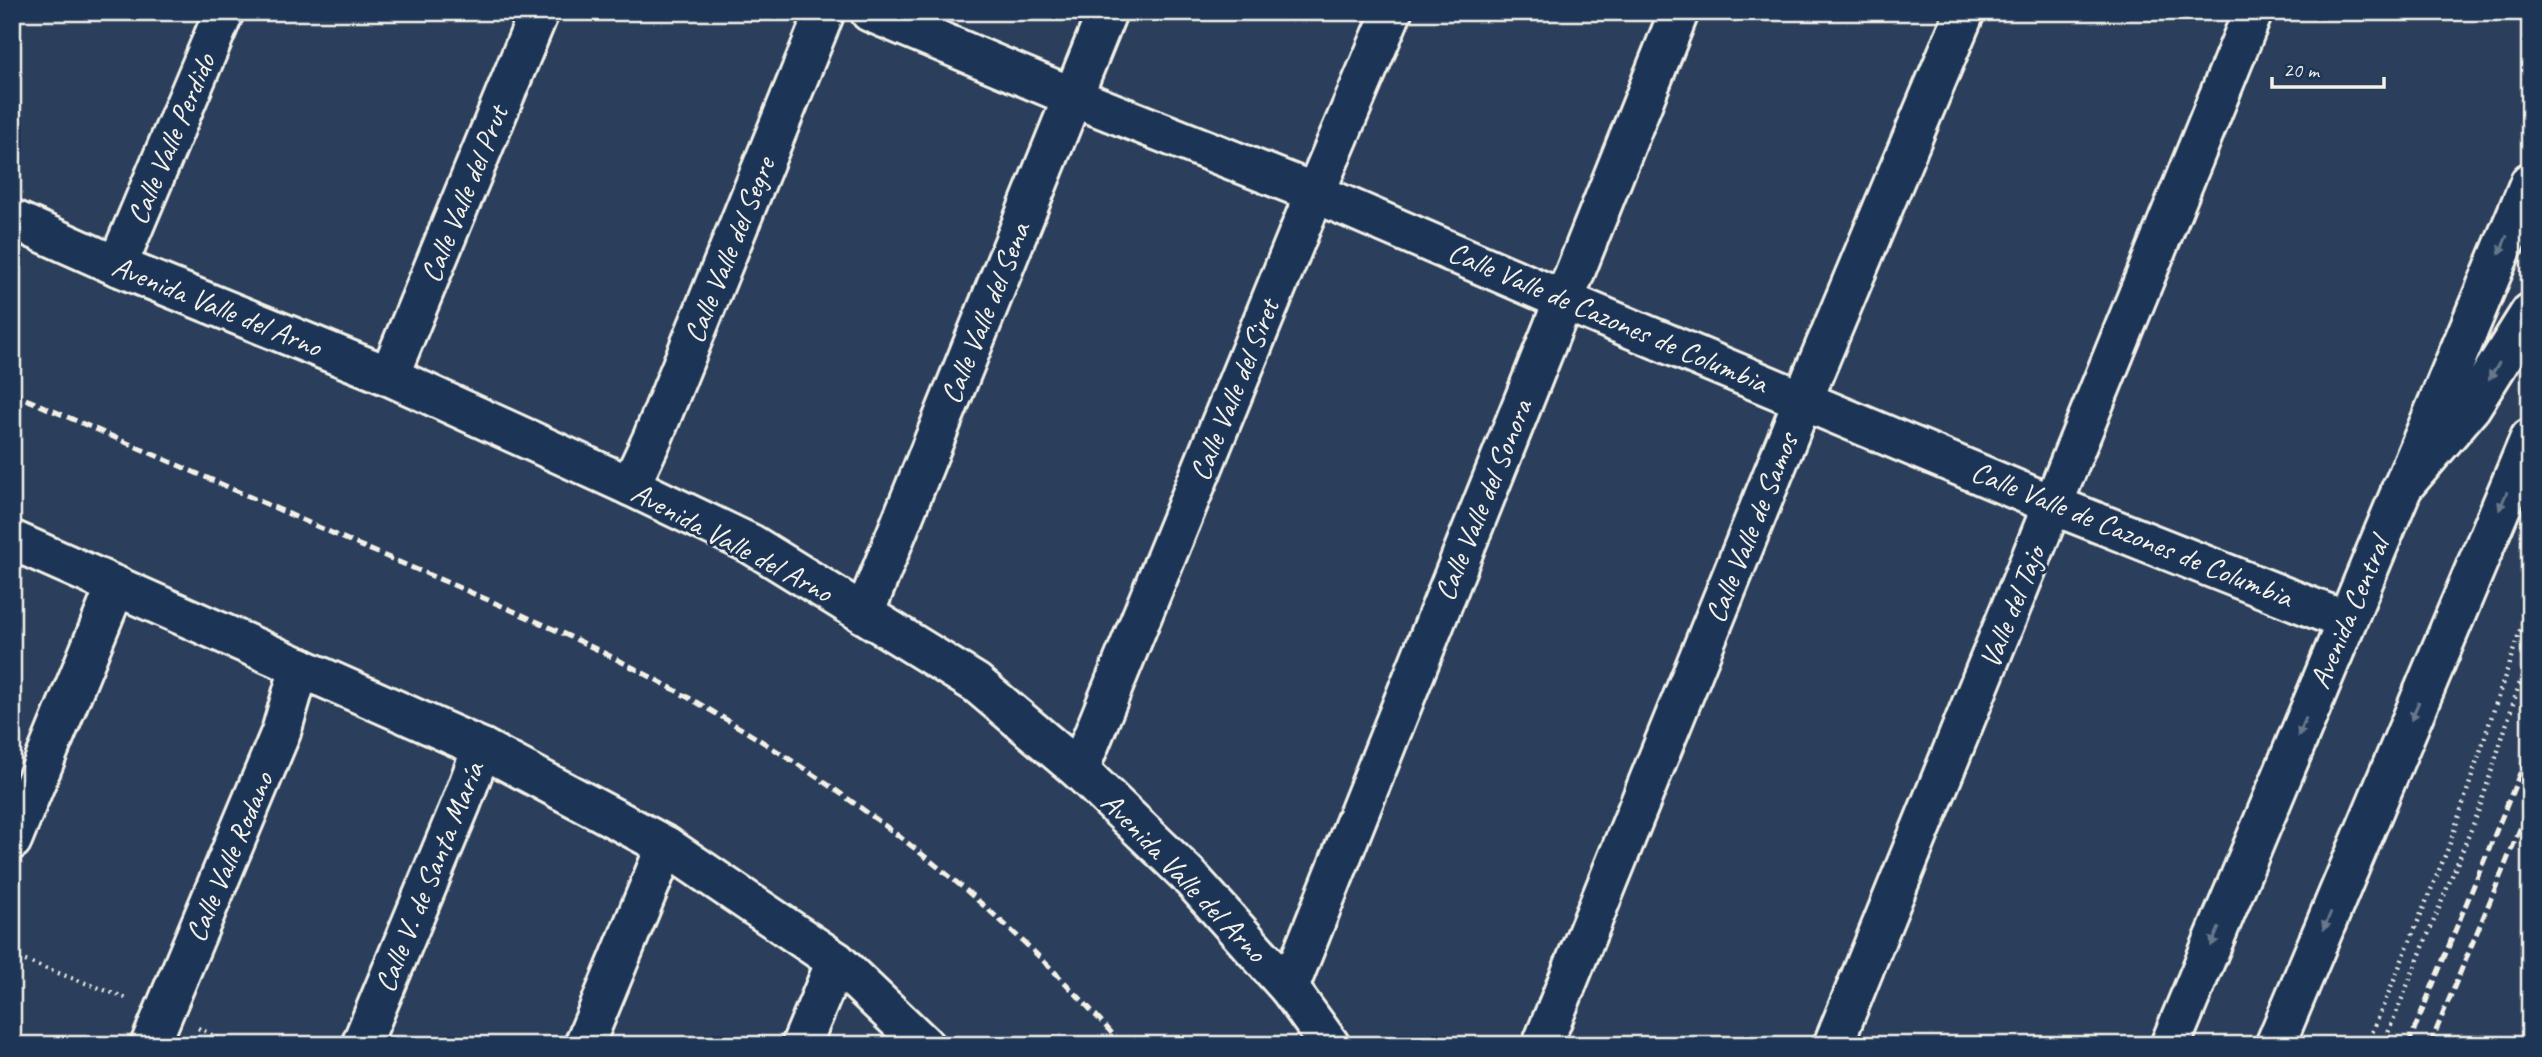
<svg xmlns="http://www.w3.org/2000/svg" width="2542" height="1057" viewBox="0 0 2542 1057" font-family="Caveat,sans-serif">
  <rect width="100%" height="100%" fill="#2b3f5c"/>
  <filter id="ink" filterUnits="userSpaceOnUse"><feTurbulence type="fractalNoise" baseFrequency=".0143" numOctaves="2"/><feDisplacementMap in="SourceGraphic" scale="14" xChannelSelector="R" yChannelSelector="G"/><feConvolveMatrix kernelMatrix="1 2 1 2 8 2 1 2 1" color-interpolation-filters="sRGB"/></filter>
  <g filter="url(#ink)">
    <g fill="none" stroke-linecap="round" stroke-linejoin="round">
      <defs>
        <g id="minor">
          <polyline points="870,12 1073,97 1315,193 1563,300 2053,505 2346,621"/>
          <polyline points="389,376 539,12"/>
          <polyline points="630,486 653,437 825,12"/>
          <polyline points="12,540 482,748 666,846 836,961 924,1045"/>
          <polyline points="864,614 1107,12"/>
          <polyline points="1079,770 1315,193 1392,12"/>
          <polyline points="12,840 116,586"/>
          <polyline points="1289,988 1679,12"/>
          <polyline points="150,1045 281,732 300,667"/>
          <polyline points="361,1045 461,804 482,748"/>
          <polyline points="584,1045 666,846"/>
          <polyline points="801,1045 836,961"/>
          <polyline points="1542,1045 1816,368 1965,12"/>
          <polyline points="1833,1045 2253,12"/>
        </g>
        <g id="tertiary">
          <polyline points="12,219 117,266 389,376 630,486 751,544 976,683 1079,770 1187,874 1289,988 1330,1045"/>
          <polyline points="117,266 224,12"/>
        </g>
        <polyline id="secondary" points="2170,1045 2530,182"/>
        <g id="motorway">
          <polyline points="2401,489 2471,407 2530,313"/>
          <polyline points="2275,1045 2530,438"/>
        </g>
      </defs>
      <use href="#minor" stroke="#f4f1e8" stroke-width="44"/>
      <use href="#tertiary" stroke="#f4f1e8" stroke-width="44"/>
      <use href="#secondary" stroke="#f4f1e8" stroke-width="44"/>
      <use href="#motorway" stroke="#f4f1e8" stroke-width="44"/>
      <g stroke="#f4f1e8" stroke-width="4.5" stroke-dasharray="2 5" stroke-linecap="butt">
        <polyline points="12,956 129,999"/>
        <polyline points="198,1028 232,1045"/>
        <polyline points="2367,1045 2449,846 2530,600"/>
        <polyline points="2383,1045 2479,810 2530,651"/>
      </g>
      <use href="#minor" stroke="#1d3557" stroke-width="38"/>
      <use href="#tertiary" stroke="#1d3557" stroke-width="38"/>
      <use href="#secondary" stroke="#1d3557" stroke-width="38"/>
      <use href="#motorway" stroke="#1d3557" stroke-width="38"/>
      <g stroke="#f4f1e8" stroke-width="5" stroke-dasharray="10 5" stroke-linecap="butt">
        <path d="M 12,393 C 128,443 244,494 359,545 C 457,587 557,627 651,677 C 824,770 994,895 1122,1045"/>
        <polyline points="2408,1045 2530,749"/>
        <polyline points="2430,1045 2530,805"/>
      </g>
    </g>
    <defs><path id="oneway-solid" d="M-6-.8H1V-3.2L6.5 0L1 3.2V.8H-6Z" transform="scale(1.75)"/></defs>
    <g fill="#68778a">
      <use href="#oneway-solid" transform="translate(2503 245) rotate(113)"/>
      <use href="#oneway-solid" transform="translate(2494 371) rotate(122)"/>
      <use href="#oneway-solid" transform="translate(2503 501) rotate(113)"/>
      <use href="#oneway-solid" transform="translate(2415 711) rotate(113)"/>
      <use href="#oneway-solid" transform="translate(2302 727) rotate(113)"/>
      <use href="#oneway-solid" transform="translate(2327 921) rotate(113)"/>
      <use href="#oneway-solid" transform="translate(2215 937) rotate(113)"/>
    </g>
  </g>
  <g text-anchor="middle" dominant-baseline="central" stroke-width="6" stroke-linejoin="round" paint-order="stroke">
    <g font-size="30" fill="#f4f1e8" stroke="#1d3557">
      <text transform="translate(171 139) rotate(-67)">Calle Valle Perdido</text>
      <text transform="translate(464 194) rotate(-68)">Calle Valle del Prut</text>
      <text transform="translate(729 250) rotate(-68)">Calle Valle del Segre</text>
      <text transform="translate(217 306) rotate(22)">Avenida Valle del Arno</text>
      <text transform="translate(985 313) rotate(-68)">Calle Valle del Sena</text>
      <text transform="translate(1608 317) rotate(23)">Calle Valle de Cazones de Columbia</text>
      <text transform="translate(1234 390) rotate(-68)">Calle Valle del Siret</text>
      <text transform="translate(1483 500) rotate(-68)">Calle Valle del Sonora</text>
      <text transform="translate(1751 528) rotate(-68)">Calle Valle de Samos</text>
      <text transform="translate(2132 534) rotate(22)">Calle Valle de Cazones de Columbia</text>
      <text transform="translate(732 542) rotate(28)">Avenida Valle del Arno</text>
      <text transform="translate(2012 607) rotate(-68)">Valle del Tajo</text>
      <text transform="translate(2349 613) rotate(-67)">Avenida Central</text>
      <text transform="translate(229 857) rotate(-67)">Calle Valle Rodano</text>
      <text transform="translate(429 877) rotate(-68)">Calle V. de Santa María</text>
      <text transform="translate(1184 877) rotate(46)">Avenida Valle del Arno</text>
    </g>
  </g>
  <rect width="2542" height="1057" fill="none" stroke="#1d3557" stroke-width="42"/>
  <rect x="21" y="21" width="2500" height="1015" fill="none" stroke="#f4f1e8" stroke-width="2.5" filter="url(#ink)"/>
  <path d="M2272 77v10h112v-10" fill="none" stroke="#f4f1e8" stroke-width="3.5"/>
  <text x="2283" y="77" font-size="21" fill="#f4f1e8" stroke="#1d3557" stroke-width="5" paint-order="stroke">20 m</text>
</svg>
